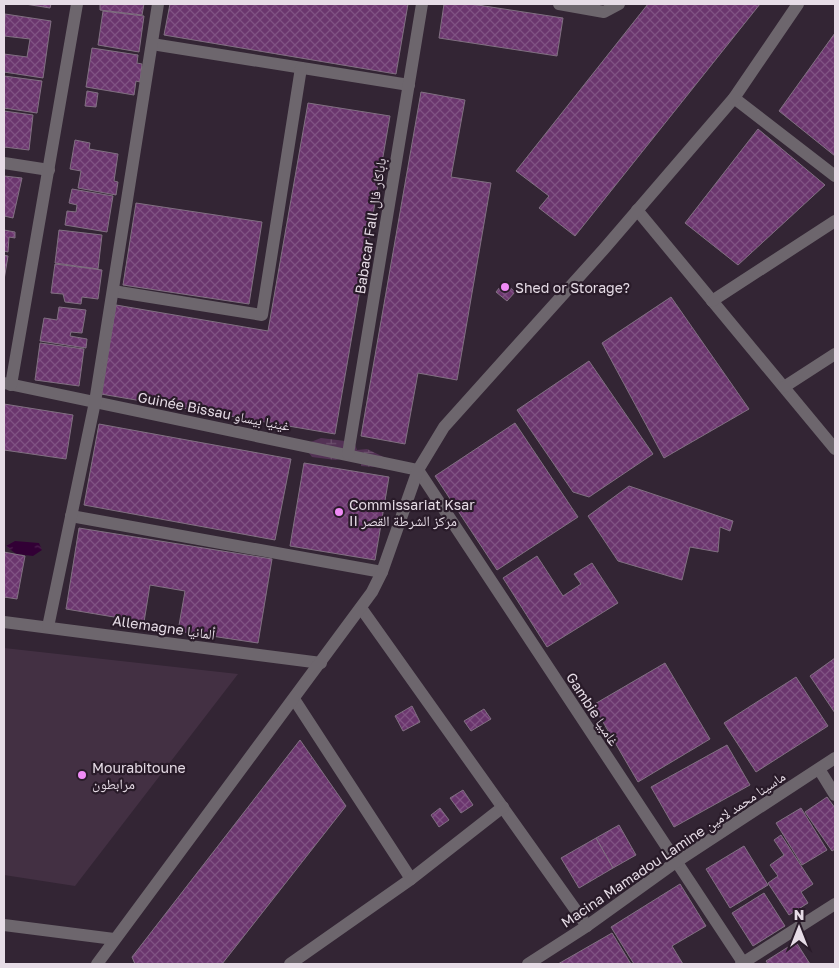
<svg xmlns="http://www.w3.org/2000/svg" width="839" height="968" viewBox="0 0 839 968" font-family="'Golos Text','Noto Naskh Arabic',sans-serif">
  <defs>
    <pattern id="wetland-marsh" width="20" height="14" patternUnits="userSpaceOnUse" patternTransform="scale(1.25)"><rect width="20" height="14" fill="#533255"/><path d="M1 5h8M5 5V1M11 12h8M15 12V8" fill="none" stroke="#6c4f6d"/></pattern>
    <pattern id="water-ripples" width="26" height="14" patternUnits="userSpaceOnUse" patternTransform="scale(1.25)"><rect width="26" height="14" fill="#320035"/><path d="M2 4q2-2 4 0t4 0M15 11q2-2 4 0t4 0" fill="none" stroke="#502552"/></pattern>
    <pattern id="building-cross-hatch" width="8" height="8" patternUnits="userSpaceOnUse" patternTransform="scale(1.25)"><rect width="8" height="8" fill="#6b366e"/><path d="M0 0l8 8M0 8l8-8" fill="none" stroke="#805283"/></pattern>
  </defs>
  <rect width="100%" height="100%" fill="#332534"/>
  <polygon fill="#433043" points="4,648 238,674 75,886 4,875"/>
  <polygon fill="url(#wetland-marsh)" points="352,436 357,450 367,449 392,461 387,468 361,466 361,458 349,456 336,460 312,457 303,445 321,438 345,441"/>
  <polygon fill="url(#water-ripples)" points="15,541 39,543 42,550 33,556 16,554 6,546"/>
  <g fill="url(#building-cross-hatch)" stroke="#817082">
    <polygon points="25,4 51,4 50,8"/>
    <polygon points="100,4 144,4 142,15 100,10"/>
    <polygon points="170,4 408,4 396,74 164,35"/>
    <polygon points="444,4 471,4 563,18 557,56 439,38"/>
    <polygon points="648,4 760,4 575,236 539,208 549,196 516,171"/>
    <polygon points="103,11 144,16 139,52 98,45"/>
    <polygon points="5,14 51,21 43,78 4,72 4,54 27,57 30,39 4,36"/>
    <polygon points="835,33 835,156 779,111"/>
    <polygon points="92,48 138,55 137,63 142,64 140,82 136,81 134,95 86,87"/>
    <polygon points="4,76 42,81 37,113 4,108"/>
    <polygon points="87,91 98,93 96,107 85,106"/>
    <polygon points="421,92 465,100 451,177 491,183 457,380 418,373 405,444 361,436"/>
    <polygon points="308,103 390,116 335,434 101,394 116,305 268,331"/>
    <polygon points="4,111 33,115 29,150 4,147"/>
    <polygon points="758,129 825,185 738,265 685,223"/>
    <polygon points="75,140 90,143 89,149 118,154 114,181 118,182 116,195 78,188 81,171 70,169"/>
    <polygon points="4,176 22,178 13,218 4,216"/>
    <polygon points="72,189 113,196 107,232 65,225 67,211 76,212 77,205 69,203"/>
    <polygon points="136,203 262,222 249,304 123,285"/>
    <polygon points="4,230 15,232 15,238 9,237 8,252 4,251"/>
    <polygon points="59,230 102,235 98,269 55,263"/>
    <polygon points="4,255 8,256 4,280"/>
    <polygon points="55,264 102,270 98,299 82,297 81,304 65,302 63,294 51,293"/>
    <polygon points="504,282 515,292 507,301 496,292"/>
    <polygon points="671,297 749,409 664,458 602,343"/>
    <polygon points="59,307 86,310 82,333 71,332 70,336 87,339 86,348 40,341 44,318 57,320"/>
    <polygon points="40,343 84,349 79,386 35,380"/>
    <polygon points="589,361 653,454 589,497 573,492 517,410"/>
    <polygon points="4,404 73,415 66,459 4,450"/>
    <polygon points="515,423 578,517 497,570 435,476"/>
    <polygon points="99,424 291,459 275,540 84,505"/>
    <polygon points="304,463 389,477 375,560 290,546"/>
    <polygon points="629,486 733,521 730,531 720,527 718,552 690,547 682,580 618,561 588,516"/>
    <polygon points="79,528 272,559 258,643 178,631 185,591 150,585 144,622 66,609"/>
    <polygon points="4,552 25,556 17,599 4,597"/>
    <polygon points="537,556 563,596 581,584 574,574 592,563 618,603 547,647 503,578"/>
    <polygon points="835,658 835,713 810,676"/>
    <polygon points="665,663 710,739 638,782 593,705"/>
    <polygon points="796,677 828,726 756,772 724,723"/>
    <polygon points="412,706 420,722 403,731 395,716"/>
    <polygon points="484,709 491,719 471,731 464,721"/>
    <polygon points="300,740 346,806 222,964 135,964 132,957"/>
    <polygon points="727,745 750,785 674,827 651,787"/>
    <polygon points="463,790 473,805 461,813 450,798"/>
    <polygon points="827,797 835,808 835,849 832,851 805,812"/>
    <polygon points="440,808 449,820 439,827 431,815"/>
    <polygon points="801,808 827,850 802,865 776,823"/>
    <polygon points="619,825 636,855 613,868 596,838"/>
    <polygon points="781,835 813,884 801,892 808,903 789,915 768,883 778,876 770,865 784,855 774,840"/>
    <polygon points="596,838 613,868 579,888 561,858"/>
    <polygon points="744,846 768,885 730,908 706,869"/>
    <polygon points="680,884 706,926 672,946 683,964 634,964 611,927"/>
    <polygon points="764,893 785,926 753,946 732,913"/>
    <polygon points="612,933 631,964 558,964"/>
    <polygon points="796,942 810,964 768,964 766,961"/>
  </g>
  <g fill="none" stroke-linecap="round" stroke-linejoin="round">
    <g stroke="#6d666d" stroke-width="12">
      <polyline points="559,4 604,12 619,4"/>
      <polyline points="152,44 409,85"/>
      <polyline points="734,98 835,176"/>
      <polyline points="4,163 49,170"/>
      <polyline points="637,210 835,449"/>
      <polyline points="113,291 262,315 301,68"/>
      <polyline points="712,301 835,221"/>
      <polyline points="4,383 418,470 744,964"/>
      <polyline points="11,385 77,4"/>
      <polyline points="784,387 835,354"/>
      <polyline points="348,454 422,4"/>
      <polyline points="71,516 382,572"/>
      <polyline points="361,608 587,926"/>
      <polyline points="4,622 321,663"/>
      <polyline points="48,627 95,402 158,4"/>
      <polyline points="294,699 411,879"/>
      <polyline points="819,769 835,795"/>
      <polyline points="4,925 114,939"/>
      <polyline points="97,964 372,592 382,572 418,470 444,427 604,249 734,98 798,4"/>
      <polyline points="290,964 411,879 503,807"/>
      <polyline points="528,964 587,926 676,862 835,758"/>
      <polyline points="741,964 835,904"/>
    </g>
  </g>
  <g fill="#f08bf6" stroke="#291b29" stroke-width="2">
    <circle cx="505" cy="287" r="5"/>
    <circle cx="339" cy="512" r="5"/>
    <circle cx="82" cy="775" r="5"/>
  </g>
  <g text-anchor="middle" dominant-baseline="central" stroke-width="4.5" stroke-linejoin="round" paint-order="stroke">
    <g font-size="14" fill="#e6dce6" stroke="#291b29">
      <text transform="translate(370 226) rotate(-81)">Babacar Fall باباكار فال</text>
      <text transform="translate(214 411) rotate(11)">Guinée Bissau غينيا بيساو</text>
      <text transform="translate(164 627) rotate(8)">Allemagne ألمانيا</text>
      <text transform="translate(593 709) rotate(57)">Gambie غامبيا</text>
      <text transform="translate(673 849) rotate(-34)">Macina Mamadou Lamine ماسينا محمد لامين</text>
    </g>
    <g font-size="14" fill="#e6dce6" stroke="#291b29" text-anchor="start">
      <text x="515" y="287">Shed or Storage?</text>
      <text x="349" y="504">Commissariat Ksar<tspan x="349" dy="16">II مركز الشرطة القصر</tspan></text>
      <text x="92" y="767">Mourabitoune<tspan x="92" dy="16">مرابطون</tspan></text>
    </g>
  </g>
  <rect width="839" height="968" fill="none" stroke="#e6dce6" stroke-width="10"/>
  <g transform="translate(799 928)" stroke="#291b29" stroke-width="4" paint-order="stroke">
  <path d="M0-4L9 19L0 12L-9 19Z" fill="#e6dce6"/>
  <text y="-8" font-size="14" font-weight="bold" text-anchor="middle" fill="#e6dce6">N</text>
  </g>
</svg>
